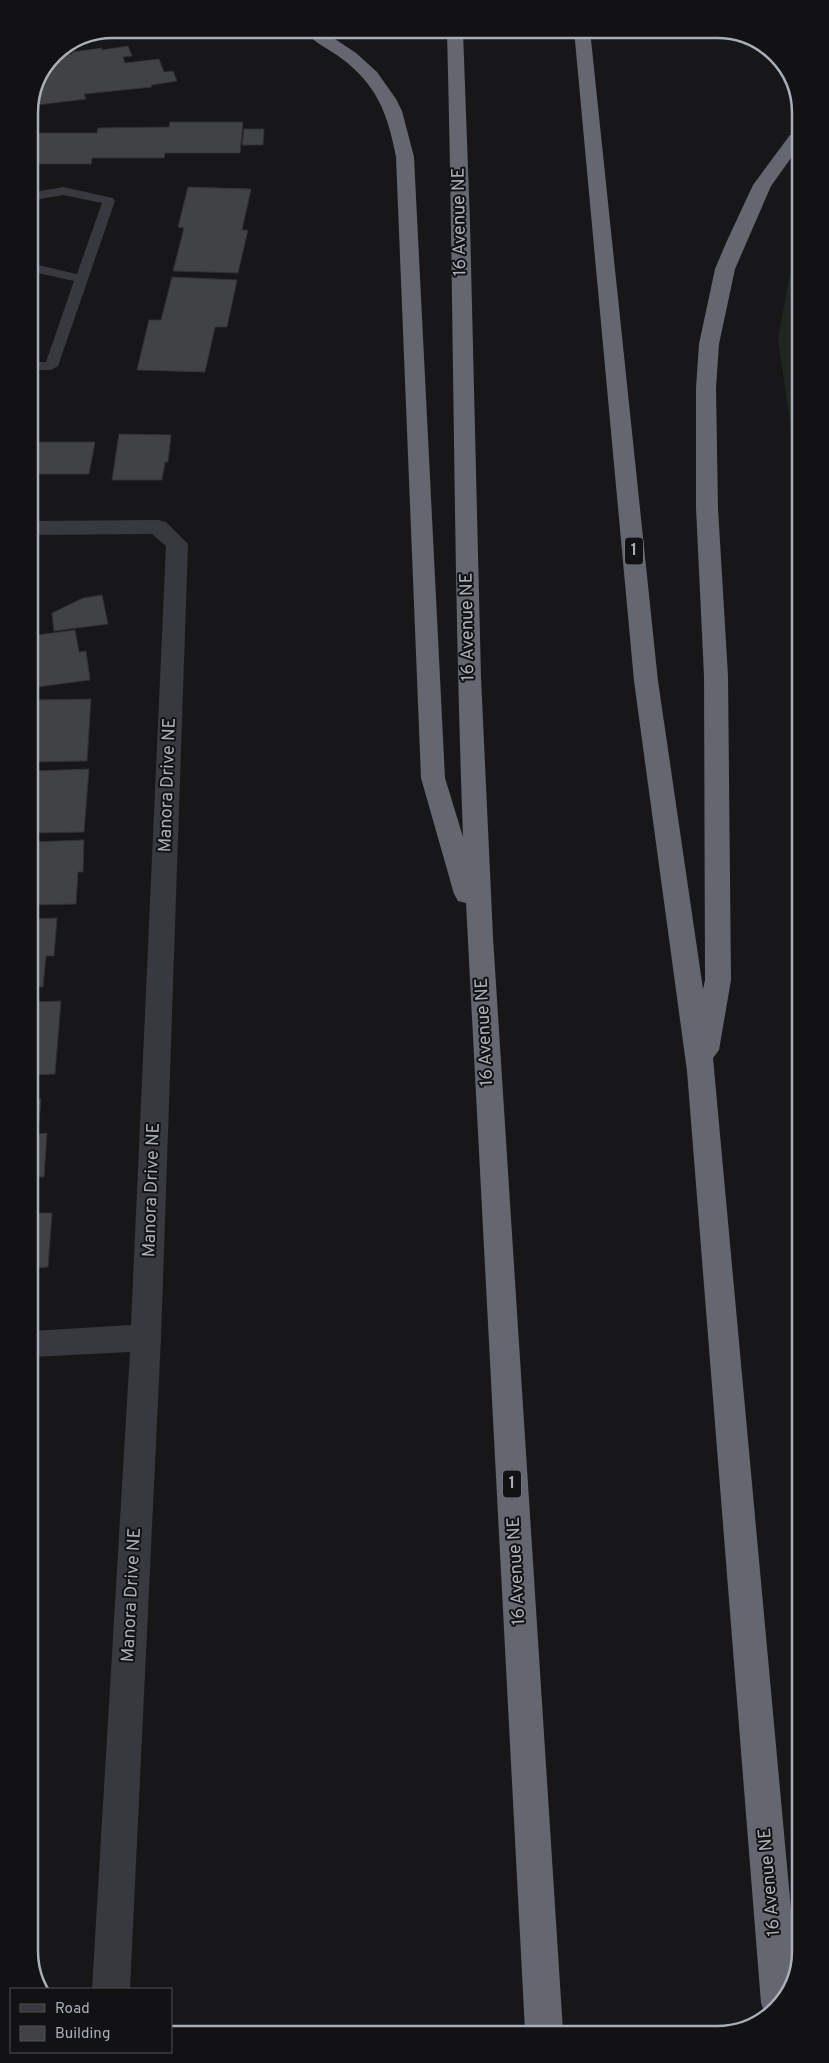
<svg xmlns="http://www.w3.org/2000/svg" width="829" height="2063" viewBox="0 0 829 2063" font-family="Overpass,sans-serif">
  <rect width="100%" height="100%" fill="#171719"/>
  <polygon fill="#1f2720" points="796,241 797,471 778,339"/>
  <g fill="#414246" stroke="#313135">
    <polygon points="128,46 132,56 123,57 125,63 159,59 164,72 173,71 177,81 151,85 152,87 84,94 86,99 37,105 36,100 32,101 54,53 60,49 66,50 67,54 72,54 72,52 102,48 102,50"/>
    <polygon points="170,122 243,122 240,153 165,153 164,158 92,158 91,164 29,164 29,133 97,133 98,128 169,127"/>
    <polygon points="244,129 264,129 263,145 242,145"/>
    <polygon points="188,187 251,189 242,230 248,230 238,273 173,271 184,228 178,227"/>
    <polygon points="172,277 237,280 227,327 215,327 205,372 137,370 149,320 161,320"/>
    <polygon points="119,434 171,435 168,462 165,462 162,480 112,480"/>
    <polygon points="30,442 95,442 89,474 30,474"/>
    <polygon points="102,595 108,624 54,631 52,613 83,598"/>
    <polygon points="75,630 79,652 86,651 90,680 30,688 30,636"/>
    <polygon points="91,699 87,761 30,762 30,700"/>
    <polygon points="89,769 84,832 31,833 31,771"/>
    <polygon points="84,840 83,872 78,872 76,904 31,905 31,842"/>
    <polygon points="57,918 54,956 46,956 43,987 31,987 31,919"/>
    <polygon points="61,1001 55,1074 31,1075 31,1002"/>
    <polygon points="41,1099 38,1134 47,1133 44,1177 31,1177 31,1100"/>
    <polygon points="31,1213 52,1213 48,1267 32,1268"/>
  </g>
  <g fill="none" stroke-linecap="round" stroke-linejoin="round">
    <polygon fill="#38393e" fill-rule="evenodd" points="63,187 113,198 115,201 58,366 51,370 30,370 29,362 46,362 74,281 29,271 29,263 77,274 102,203 63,195 29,201 29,193"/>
    <polygon fill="#38393e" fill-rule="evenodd" points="158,520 166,522 188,544 161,1338 130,1989 92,1989 130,1352 32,1357 32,1331 131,1325 166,546 152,534 30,535 30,521"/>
    <g fill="#64676f" fill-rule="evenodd">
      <polygon points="574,30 590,30 658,681 703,989 705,980 704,676 696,508 696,388 699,344 715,269 726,243 753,185 790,135 796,134 796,151 771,186 735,269 719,344 716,388 718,508 728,676 731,980 719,1050 713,1058 796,1964 783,2001 765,2014 761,2003 687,1071 634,681"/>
      <path d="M 463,31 L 470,224 L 481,677 L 493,937 L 563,2031 L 525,2031 L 466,903 L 458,901 L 454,894 L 421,778 L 396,157 C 388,114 377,85 341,58 C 331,50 314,43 307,33 L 326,33 L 356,53 L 377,72 L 396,99 L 402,111 L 414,157 L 445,778 L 463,837 C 453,569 454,300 447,32 Z"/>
    </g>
  </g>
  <g text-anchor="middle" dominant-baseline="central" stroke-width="4" stroke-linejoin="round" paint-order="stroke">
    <g fill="#121214" stroke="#7c7f87" stroke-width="1">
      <rect x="625" y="537.5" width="18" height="27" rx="4"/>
      <rect x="503" y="1470.5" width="18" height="27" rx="4"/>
    </g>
    <g font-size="16" font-weight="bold" fill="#a9aeb8">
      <text x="634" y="551">1</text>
      <text x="512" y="1484">1</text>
    </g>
    <g font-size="18" fill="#a9aeb8" stroke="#121214">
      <text transform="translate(460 222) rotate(-91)">16 Avenue NE</text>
      <text transform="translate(468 627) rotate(-91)">16 Avenue NE</text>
      <text transform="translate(168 785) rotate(-88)">Manora Drive NE</text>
      <text transform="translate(485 1032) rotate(-93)">16 Avenue NE</text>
      <text transform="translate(152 1190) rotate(-88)">Manora Drive NE</text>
      <text transform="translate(517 1571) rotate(-93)">16 Avenue NE</text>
      <text transform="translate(132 1595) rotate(-87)">Manora Drive NE</text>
      <text transform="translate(770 1882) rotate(-95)">16 Avenue NE</text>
    </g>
  </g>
  <path d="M0 0H829V2063H0ZM113 38H717A75 75 0 0 1 792 113V1951A75 75 0 0 1 717 2026H113A75 75 0 0 1 38 1951V113A75 75 0 0 1 113 38Z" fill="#121214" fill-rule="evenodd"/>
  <path fill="none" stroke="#a9aeb8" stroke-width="2.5" d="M113 38H717A75 75 0 0 1 792 113V1951A75 75 0 0 1 717 2026H113A75 75 0 0 1 38 1951V113A75 75 0 0 1 113 38Z"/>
  <rect x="10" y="1988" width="162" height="65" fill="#121214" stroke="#4e5056"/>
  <rect x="20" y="2004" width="25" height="8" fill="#38393e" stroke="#4e5056"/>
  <text x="55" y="2013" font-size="15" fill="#a9aeb8">Road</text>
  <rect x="20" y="2026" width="25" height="15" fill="#414246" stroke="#4e5056"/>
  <text x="55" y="2038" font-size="15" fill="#a9aeb8">Building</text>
</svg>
